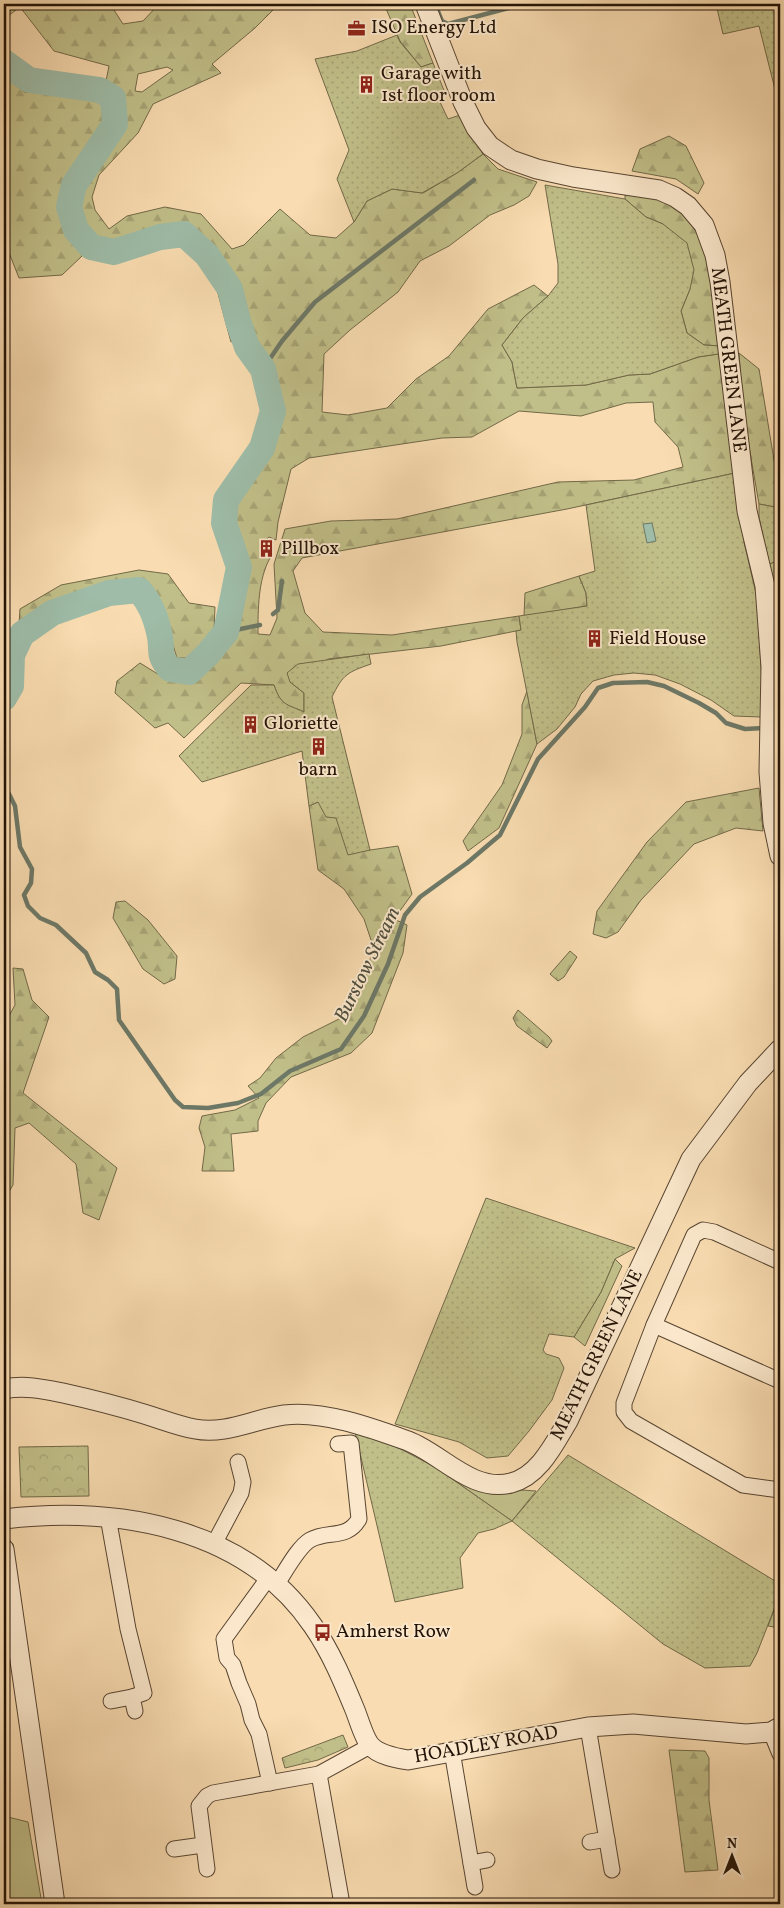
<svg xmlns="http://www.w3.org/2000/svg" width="784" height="1908" viewBox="0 0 784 1908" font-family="Vollkorn,serif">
  <defs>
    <pattern id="forest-firs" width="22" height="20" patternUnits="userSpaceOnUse" patternTransform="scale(1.25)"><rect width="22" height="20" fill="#c1bf89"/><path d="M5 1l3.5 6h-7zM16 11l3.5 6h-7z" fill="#a6a375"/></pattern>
    <pattern id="park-crowns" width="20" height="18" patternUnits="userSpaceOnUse" patternTransform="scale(1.25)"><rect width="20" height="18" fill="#c1bf89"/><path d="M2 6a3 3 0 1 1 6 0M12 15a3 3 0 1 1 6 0" fill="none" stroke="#a6a375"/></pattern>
    <pattern id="garden-dots" width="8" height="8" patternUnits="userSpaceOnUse" patternTransform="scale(1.25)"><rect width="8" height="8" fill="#c1bf89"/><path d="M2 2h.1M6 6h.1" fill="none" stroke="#a6a375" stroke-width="1.8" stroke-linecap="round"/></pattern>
  </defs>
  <rect width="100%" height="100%" fill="#f9dcb1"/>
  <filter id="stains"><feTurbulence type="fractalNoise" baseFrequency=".004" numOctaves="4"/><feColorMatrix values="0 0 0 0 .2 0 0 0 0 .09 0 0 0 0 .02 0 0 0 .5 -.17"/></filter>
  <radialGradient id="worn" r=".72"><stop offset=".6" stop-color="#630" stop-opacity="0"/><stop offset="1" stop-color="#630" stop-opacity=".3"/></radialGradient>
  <g fill="#c1bf89" stroke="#726948">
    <polygon points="615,1259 622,1266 585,1346 574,1337 601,1292"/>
    <polygon points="455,1481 479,1490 508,1489 536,1491 512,1521"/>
    <polygon points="780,1594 780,1628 768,1626"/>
    <polygon points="4,1816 28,1822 42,1904 4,1904"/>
  </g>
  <g fill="url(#forest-firs)" stroke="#726948" fill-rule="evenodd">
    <path d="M 4,4 L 120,4 L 114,10 L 123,24 L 143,21 L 159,4 L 279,4 L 255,28 L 212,64 L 221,73 L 153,104 L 138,133 L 99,175 L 92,197 L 95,210 L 109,229 L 127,216 L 165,207 L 201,214 L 232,249 L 244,245 L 280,209 L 310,235 L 336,238 L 354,222 L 367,201 L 392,189 L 423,193 L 457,173 L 483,154 L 498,169 L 537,182 L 529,196 L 514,205 L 490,215 L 449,246 L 420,261 L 398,292 L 350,330 L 324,354 L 322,412 L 348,415 L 387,408 L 416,379 L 449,356 L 488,309 L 534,285 L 548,296 L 523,318 L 502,345 L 512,362 L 517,388 L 586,385 L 629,375 L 650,374 L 698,357 L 725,353 L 735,473 L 567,509 L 302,558 L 293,571 L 305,613 L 323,632 L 392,635 L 519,616 L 521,630 L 441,646 L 328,659 L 290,682 L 304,693 L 304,712 C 287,704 281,707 274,685 L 241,683 L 184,738 L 168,723 L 155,728 L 115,693 L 117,681 L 140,663 L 161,676 L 184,678 L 199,668 L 230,635 L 235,603 L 245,569 L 240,550 L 230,530 L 230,512 L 238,492 L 268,450 L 279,411 L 269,369 L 248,337 L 231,342 L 213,275 L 192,253 L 178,246 L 172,230 L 152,230 L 117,245 L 101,243 C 70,209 75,190 102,156 C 107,148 116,139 118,130 C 121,120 119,110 122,100 L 106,81 L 109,66 L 54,51 L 20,7 L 4,19 ZM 167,67 L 173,70 L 142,92 L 135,91 L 138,74 ZM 653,402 L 655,422 L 678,447 L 683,467 L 634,480 L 558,482 L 397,519 L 331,521 L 285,529 L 274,564 L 277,618 L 270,635 L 258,634 C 258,609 258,580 270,558 L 261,554 L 261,544 L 269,537 L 276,540 L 278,522 L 291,469 L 309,458 L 442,438 L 472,437 L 519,411 L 581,416 L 626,403 Z"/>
    <polygon points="384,4 410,4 433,63 421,67 400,41"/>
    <polygon points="4,73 24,92 91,96 106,107 103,127 76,161 61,194 68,230 82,256 62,275 19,278 4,240"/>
    <polygon points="669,136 686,146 704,183 698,194 676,179 632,171 640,149"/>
    <path d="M 625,192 C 644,194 668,198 684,210 C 715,234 716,309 721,346 L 704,345 L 687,333 L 681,311 L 690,289 L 663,224 L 646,217 L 625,199 Z"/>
    <polygon points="739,353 759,369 776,472 780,474 780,508 759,504 743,412"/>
    <polygon points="774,562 780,571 780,718 776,719 769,564"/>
    <polygon points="139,570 168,574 189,603 215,607 214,630 192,658 177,658 166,622 150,584 133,580 88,591 19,624 20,609 61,585"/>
    <polygon points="579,576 586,593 587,606 524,616 525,593"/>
    <polygon points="527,691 537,744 499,828 468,851 463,841 502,785 522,734 522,705"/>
    <polygon points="759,788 763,831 736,828 694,844 641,900 618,932 606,938 593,934 597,911 647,842 686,802"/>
    <polygon points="318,802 336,818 356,852 398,846 412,894 394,919 407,925 403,953 372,1033 351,1053 291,1077 266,1103 258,1121 258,1131 231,1134 234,1171 202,1171 205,1147 199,1128 202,1116 235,1110 259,1098 248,1086 260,1078 276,1058 303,1037 341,1018 367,974 373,946 364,919 344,889 318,870 309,806"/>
    <polygon points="125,901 148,920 177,956 175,979 164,984 143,969 113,918 116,902"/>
    <polygon points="570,951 577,957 564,977 558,981 550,974"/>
    <polygon points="13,968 23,969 32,1000 49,1017 23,1093 117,1168 99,1220 83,1213 76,1164 29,1123 15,1128 13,1185 4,1200 4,1051 7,1041 4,1025 15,1005"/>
    <polygon points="518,1010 549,1037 552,1041 547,1048 517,1026 513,1018"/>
    <polygon points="669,1750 705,1751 709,1758 709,1800 718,1870 685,1872"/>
  </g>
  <g fill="url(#park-crowns)" stroke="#726948">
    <polygon points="88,1446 89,1496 21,1497 19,1447"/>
    <polygon points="343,1735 348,1747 318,1760 285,1768 282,1758"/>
  </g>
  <g fill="url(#garden-dots)" stroke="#726948">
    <polygon points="716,4 780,4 780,109 759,26 723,34"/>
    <polygon points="397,35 400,42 421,67 433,63 445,93 439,100 448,119 460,115 483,154 457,173 422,193 392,189 367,201 354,222 337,179 349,150 315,59 357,51"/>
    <polygon points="545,185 625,199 646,217 663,224 687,243 694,270 690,289 681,311 687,333 704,345 721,346 725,353 698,357 650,374 629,375 586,385 517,388 512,362 502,345 523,318 548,296 558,283 558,264"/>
    <polygon points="735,473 745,534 744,542 757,598 762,684 761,717 734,716 711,700 680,684 655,675 634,673 614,675 593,681 581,694 575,707 557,729 537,744 517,642 516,631 521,630 519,616 587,606 586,593 579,576 595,571 586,505"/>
    <polygon points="759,504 780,508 780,571 775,562 769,564 759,517"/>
    <path d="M 369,654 L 371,664 C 348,672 343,674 332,697 L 370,850 L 348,855 L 336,818 L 326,817 L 318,802 L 309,806 L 302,751 L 202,782 L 179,756 L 251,685 L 274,685 C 281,706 287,704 304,712 L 304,693 L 290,682 L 287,673 L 298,664 Z"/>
    <polygon points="486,1198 635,1248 615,1259 601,1292 574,1337 549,1334 543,1350 546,1354 559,1358 564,1368 552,1400 529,1431 508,1456 487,1458 459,1442 395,1424"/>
    <polygon points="355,1432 389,1443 435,1467 512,1521 568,1455 780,1584 780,1594 757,1653 750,1666 705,1668 663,1644 512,1521 494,1529 478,1533 460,1558 463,1588 395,1602"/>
  </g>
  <polygon fill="#9ebca8" stroke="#6d7867" points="652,523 656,541 647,543 643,524"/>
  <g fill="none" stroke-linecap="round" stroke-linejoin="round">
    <g stroke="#6d7867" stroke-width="4.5">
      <polyline points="435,4 442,21 448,24 524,4"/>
      <polyline points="263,369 282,341 315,302 474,180"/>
      <polyline points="273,614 278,610 282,581"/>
      <polyline points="226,632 260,625"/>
      <polyline points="4,791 8,792 15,806 20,847 32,869 31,883 24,895 28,906 40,918 56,925 86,953 95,972 108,980 117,989 119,1020 175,1100 183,1107 208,1108 238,1103 261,1094 290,1071 341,1049 364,1016 388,964 405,915 420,897 467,863 500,835 538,759 585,707 598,688 613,683 647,682 664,686 699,703 716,713 726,723 745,729 766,728"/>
    </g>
    <path stroke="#9ebca8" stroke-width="26" d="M 4,62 L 29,80 L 100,90 L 113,98 L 115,124 L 74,185 L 69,207 L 76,230 L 91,247 L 114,252 L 160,237 L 184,234 L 207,255 L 230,289 L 238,321 L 247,347 L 263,369 L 273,411 L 262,448 L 226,500 L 224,523 L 239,567 L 226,632 L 208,654 L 189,672 L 170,669 C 156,653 164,650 159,632 C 155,615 150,603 139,590 L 109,593 L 52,613 L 22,634 L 12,655 L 11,686 L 4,698"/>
    <defs>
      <g id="minor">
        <polyline points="780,1262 714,1232 703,1230 694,1235 654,1325 624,1403 624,1412 631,1421 743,1485 780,1490"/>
        <polyline points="654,1325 780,1381"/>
        <polyline points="108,1517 128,1629 144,1693 132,1697 135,1711"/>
        <polyline points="214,1544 241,1493 243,1482 238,1462"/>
        <polyline points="269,1577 224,1639 227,1658 233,1665 239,1683 248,1704 252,1720 259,1734 270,1783"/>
        <path d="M 277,1584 C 285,1572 298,1547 310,1540 C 328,1530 347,1540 359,1519 L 351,1443 L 338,1444"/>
        <polyline points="111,1701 132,1697"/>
        <polyline points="588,1727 612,1870"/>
        <polyline points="771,1732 780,1754"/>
        <polyline points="452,1751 475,1887"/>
        <polyline points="319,1774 342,1904"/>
        <polyline points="590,1842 607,1839"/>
        <polyline points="174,1849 203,1845"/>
        <polyline points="471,1863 487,1860"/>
        <polyline points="207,1869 199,1806 207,1796 213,1793 319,1774 370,1746"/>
      </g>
      <g id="tertiary">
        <polyline points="425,4 463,102 476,128 490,146 511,160 537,169 573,177 659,190 675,197 688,206 704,225 715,255 720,282 747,511 765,586 771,667 769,772 773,823 780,856"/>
        <path d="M 4,1389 C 25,1385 43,1389 63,1393 C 90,1399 118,1406 144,1414 C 161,1419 178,1426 195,1429 C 225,1435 254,1419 284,1415 C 323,1410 372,1428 408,1441 C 442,1454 472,1493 511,1483 C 539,1476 554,1444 568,1421 L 691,1159 L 748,1083 L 780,1049"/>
        <path d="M 4,1519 C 116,1506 245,1526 313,1626 C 331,1652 343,1681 355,1710 C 359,1720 364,1738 370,1745 C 378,1755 396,1758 408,1760 L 588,1727 L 633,1724 L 746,1734 L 771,1732 L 780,1727"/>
        <polyline points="4,1549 55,1904"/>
      </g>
    </defs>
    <use href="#minor" stroke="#584531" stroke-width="17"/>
    <use href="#tertiary" stroke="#584531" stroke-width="21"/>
    <use href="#minor" stroke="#fbe8cc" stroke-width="15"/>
    <use href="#tertiary" stroke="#fbe8cc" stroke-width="19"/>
  </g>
  <defs>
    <symbol id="office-bare" viewBox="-9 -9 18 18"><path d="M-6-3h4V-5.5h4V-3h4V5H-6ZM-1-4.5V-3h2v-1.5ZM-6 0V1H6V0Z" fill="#8f2418" stroke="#fbe8cc" stroke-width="2.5" paint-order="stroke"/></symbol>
    <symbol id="building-bare" viewBox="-9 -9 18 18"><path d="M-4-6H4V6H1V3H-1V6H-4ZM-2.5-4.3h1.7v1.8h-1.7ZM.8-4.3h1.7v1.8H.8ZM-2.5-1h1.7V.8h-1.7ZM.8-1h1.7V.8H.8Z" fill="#8f2418" stroke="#fbe8cc" stroke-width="2.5" paint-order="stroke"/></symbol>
    <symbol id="bus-bare" viewBox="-9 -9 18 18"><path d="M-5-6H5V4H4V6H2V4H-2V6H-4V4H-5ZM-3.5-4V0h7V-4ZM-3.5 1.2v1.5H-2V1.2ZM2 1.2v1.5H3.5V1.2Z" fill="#8f2418" stroke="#fbe8cc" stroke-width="2.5" paint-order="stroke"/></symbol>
  </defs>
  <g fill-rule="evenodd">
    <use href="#office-bare" x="344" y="16" width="25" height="25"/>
    <use href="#building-bare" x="354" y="72" width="25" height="25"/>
    <use href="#building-bare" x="254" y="536" width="25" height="25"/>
    <use href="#building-bare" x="582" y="626" width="25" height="25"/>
    <use href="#building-bare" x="238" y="712" width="25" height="25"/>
    <use href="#building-bare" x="306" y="734" width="25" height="25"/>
    <use href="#bus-bare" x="310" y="1620" width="25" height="25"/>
  </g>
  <g text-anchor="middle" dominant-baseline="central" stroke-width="4" stroke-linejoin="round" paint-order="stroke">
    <g font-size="19" fill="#231306" stroke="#fbe8cc" text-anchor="start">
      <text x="371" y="28">ISO Energy Ltd</text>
      <text x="381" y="74">Garage with<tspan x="381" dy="22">1st floor room</tspan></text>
      <text x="281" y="549">Pillbox</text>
      <text x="609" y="639">Field House</text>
      <text x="264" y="724">Gloriette</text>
      <text x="318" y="770" text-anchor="middle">barn</text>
      <text x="336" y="1632">Amherst Row</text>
    </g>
    <g font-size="19" fill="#231306" stroke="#fbe8cc">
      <text transform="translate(728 360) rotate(83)">MEATH GREEN LANE</text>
      <text transform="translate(597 1355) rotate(-64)">MEATH GREEN LANE</text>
      <text transform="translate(486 1745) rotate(-10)">HOADLEY ROAD</text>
    </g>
    <g font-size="20" font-style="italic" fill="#4e4e3f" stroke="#fbe8cc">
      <text transform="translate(368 965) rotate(-64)">Burstow Stream</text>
    </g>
  </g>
  <rect width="784" height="1908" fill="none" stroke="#f9dcb1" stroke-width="20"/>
  <rect x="5" y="5" width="774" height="1898" fill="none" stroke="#231306" stroke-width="2.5"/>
  <rect x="10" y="10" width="764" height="1888" fill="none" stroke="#231306"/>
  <g transform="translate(732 1856)" stroke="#fbe8cc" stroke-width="4" paint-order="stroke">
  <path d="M0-4L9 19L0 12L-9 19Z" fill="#231306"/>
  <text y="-8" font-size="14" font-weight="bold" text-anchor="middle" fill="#231306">N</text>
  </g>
  <rect width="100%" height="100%" filter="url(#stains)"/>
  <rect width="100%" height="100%" fill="url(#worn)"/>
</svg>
